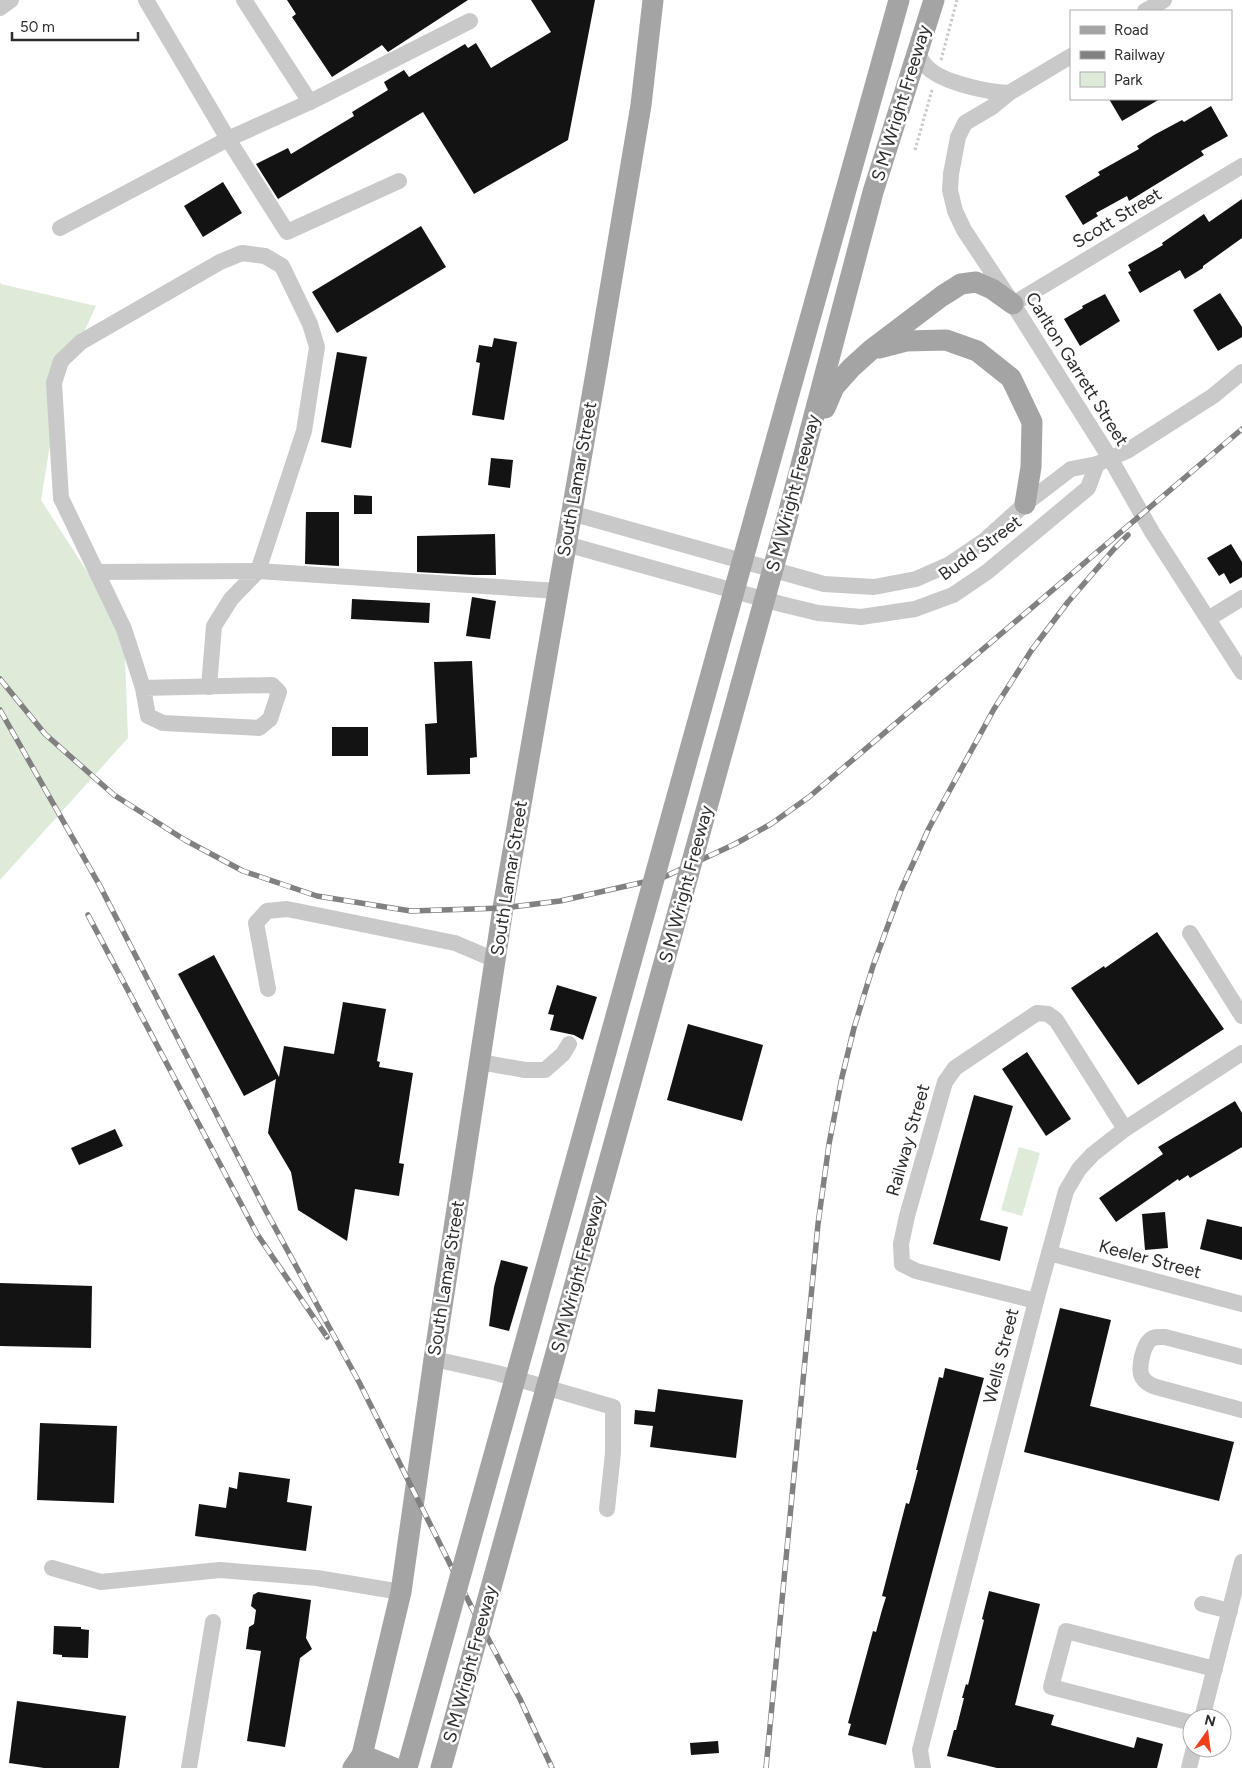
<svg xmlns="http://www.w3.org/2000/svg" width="1242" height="1768" viewBox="0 0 1242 1768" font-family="Figtree,sans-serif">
  <rect width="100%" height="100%" fill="#fff"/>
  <g fill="#deebd8">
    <polygon points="0,282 1,284 96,306 60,384 41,500 124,629 128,738 0,880"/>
    <polygon points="1019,1147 1040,1153 1022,1216 1001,1210"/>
  </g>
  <g fill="#131313">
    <polygon points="287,0 468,0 388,52 382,45 332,77 292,17 296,14"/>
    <polygon points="531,0 595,0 568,140 474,194 423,112 278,199 256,164 288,148 291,154 354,116 352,112 388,90 384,82 404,70 409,77 465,44 468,48 476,43 491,68 551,32"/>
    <polygon points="1109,99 1160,99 1122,121"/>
    <polygon points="1211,106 1228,136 1201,151 1204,155 1129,201 1127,196 1096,213 1098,216 1083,225 1065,196 1100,175 1098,172 1139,149 1137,146 1154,135 1182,120 1184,122"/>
    <polygon points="223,182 242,213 203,237 184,206"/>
    <polygon points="1242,199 1242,238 1203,266 1203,268 1185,279 1180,270 1140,293 1128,272 1131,271 1128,265 1163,245 1162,243 1204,214 1209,222"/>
    <polygon points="421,226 446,267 337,333 312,292"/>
    <polygon points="1220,293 1242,327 1242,337 1218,351 1193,310"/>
    <polygon points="1105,294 1120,321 1080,346 1064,319 1083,308 1082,306"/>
    <polygon points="494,338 517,342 504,420 472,415 480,363 476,362 479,345 492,347"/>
    <polygon points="337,352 367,357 351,448 321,442"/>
    <polygon points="491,458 513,460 510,488 488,485"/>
    <polygon points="354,495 372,496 372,514 354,514"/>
    <polygon points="306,512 339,512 339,566 305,564"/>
    <polygon points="495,534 496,575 474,575 417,572 417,536"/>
    <polygon points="1231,544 1242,562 1242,577 1230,584 1224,573 1219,576 1207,558"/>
    <polygon points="472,597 496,601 490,639 466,636"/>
    <polygon points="352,599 430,603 429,623 351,619"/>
    <polygon points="472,661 477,757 470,758 470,774 427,775 425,724 437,723 434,662"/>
    <rect x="332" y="727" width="36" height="29"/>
    <polygon points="1157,932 1224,1029 1138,1085 1071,988 1104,966 1105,968"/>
    <polygon points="214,955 279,1077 284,1046 334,1054 343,1002 386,1009 377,1061 380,1062 379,1067 413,1073 399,1163 404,1164 399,1196 355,1189 347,1241 298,1210 291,1172 268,1133 276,1079 244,1096 178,974"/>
    <polygon points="557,985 597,997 583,1040 574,1035 550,1030 554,1015 548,1014"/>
    <polygon points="688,1024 763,1045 742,1121 667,1100"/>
    <polygon points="1027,1052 1071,1119 1046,1136 1002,1069"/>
    <polygon points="974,1095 1013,1106 980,1220 1008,1227 1000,1261 933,1244"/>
    <polygon points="1235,1101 1242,1113 1242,1147 1190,1178 1188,1175 1179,1181 1178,1179 1116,1222 1099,1198 1163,1154 1158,1147"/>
    <polygon points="115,1129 123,1146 79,1165 71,1148"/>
    <polygon points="1165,1212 1168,1248 1145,1250 1142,1214"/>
    <polygon points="1207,1219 1242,1227 1242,1260 1200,1249"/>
    <polygon points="501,1260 528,1267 509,1331 489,1326 494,1287"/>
    <polygon points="0,1283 92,1286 91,1348 0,1346"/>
    <polygon points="1060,1308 1111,1320 1090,1406 1234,1442 1219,1501 1024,1452"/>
    <polygon points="945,1368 984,1378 886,1745 848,1735 851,1724 848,1723 873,1631 876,1632 882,1610 886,1597 882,1596 906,1503 909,1504 918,1470 916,1470 939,1377 943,1378"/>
    <polygon points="658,1389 743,1400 736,1458 650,1447 653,1426 634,1424 635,1410 655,1412"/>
    <polygon points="40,1423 117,1426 114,1503 37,1500"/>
    <polygon points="239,1472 290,1479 287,1502 312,1506 306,1551 195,1536 199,1504 226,1508 229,1487 237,1489"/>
    <polygon points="989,1591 1040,1604 1015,1705 1054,1715 1051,1725 1134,1748 1137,1737 1163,1744 1157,1768 997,1768 947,1756 954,1730 956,1730 964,1698 962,1698 966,1684 968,1685 984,1620 982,1619"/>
    <polygon points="258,1592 311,1600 306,1638 312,1649 300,1658 285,1747 247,1741 261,1651 246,1649 249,1627 254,1624 256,1610 251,1606 253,1595"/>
    <polygon points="54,1626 81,1627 81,1629 89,1630 88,1658 62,1657 62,1655 53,1654"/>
    <polygon points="17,1701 126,1716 119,1768 44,1768 9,1763"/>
    <polygon points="718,1741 719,1753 691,1755 690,1743"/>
  </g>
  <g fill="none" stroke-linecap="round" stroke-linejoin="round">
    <g stroke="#c9c9c9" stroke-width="3" stroke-dasharray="2.5 2.5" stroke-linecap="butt">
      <polyline points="941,60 957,0"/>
      <polyline points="915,150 932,90"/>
    </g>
    <g stroke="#c9c9c9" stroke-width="16">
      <polyline points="146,0 228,139 310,102"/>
      <polyline points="244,0 310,102 470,21"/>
      <polyline points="0,8 11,0"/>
      <polyline points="1145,11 1164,0"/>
      <path d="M 916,52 C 920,57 923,64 928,68 C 944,83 987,92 1009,93"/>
      <polyline points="1071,56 1009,93 992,107 965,123 958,137 951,174 950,190 955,211 964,230 1013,304 1110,458 1152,532 1242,672"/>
      <polyline points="60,228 228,139 287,232 399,181"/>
      <polyline points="1013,304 1242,166"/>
      <polyline points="571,513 824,584 874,587 916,579 950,564 984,541 1025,504 1071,469 1097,464 1127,451 1213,396 1242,372"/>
      <polyline points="566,544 781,604 818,613 861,617 915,609 953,595 987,572 1088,488 1097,464"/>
      <polyline points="97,572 258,571 231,599 214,626 209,687"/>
      <polyline points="1208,619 1242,598"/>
      <polyline points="143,688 272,685 279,692 270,719 259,728 163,723 148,716 143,688 124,629 61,498 54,383 61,361 81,342 220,262 242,253 265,256 282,266 310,324 317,347 304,431 258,571 558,591"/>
      <polyline points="1190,933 1242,1016"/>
      <polyline points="268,989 256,923 267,911 287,909 455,943 495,960"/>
      <polyline points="480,1062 525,1070 545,1070 563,1054 569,1044"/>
      <polyline points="1049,1253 1242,1304"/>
      <polyline points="1036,1301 916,1271 902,1264 901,1244 907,1216 945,1082 955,1068 1037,1013 1048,1014 1056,1020 1125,1129"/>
      <path d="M 1242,1357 L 1165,1337 C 1160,1337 1154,1336 1150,1340 C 1143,1346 1139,1366 1141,1374 C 1143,1381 1150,1385 1156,1387 L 1242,1410"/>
      <polyline points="434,1359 497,1373 613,1407 613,1453 607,1509"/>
      <polyline points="52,1568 101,1582 220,1570 317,1578 401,1592"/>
      <polyline points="1202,1604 1230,1611"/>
      <polyline points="1202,1718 1242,1562"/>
      <polyline points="1192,1723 1051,1687 1066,1631 1215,1669"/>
      <polyline points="189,1768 213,1622"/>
      <polyline points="923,1768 920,1750 1036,1301 1066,1191 1079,1169 1093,1154 1125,1129 1242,1053"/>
      <polyline points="1189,1768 1194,1748"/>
    </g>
    <g stroke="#a4a4a4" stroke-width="21">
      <polyline points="879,348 906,341 946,340 977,351 1011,378 1032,422 1031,467 1025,504"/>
      <polyline points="825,408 834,387 851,368 872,349 942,296 961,284 976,282 992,289 1013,304"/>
      <polyline points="756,512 899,0"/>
      <polyline points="786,522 873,192 934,0"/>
      <polyline points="362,1755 394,1768"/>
      <polyline points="353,1768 362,1755 401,1592 434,1359 503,908 597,367 641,105 653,0"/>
    </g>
    <defs>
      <g id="rail">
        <polyline points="0,679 45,734 114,795 185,840 243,871 317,896 411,911 503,908 560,901 662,878 735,844 771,824 809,797 1242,429"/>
        <polyline points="0,710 100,886 266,1211 359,1382 472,1608 520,1699 552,1768"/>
        <polyline points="88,915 257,1234 327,1337"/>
        <polyline points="766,1768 818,1224 829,1144 842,1077 854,1028 873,966 901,890 929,828 994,709 1031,651 1068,602 1114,549 1128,535"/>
      </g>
    </defs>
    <use href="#rail" stroke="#818181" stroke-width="5.5"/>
    <use href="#rail" stroke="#fff" stroke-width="4" stroke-dasharray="11" stroke-linecap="butt"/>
    <g stroke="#a4a4a4" stroke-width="21">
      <polyline points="407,1768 756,512"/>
      <polyline points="441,1768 786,522"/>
    </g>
  </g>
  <g text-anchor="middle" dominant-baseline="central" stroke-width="5" stroke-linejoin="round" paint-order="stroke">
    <g font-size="18" fill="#2c2c2c" stroke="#fff">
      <text transform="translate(901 103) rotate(-73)">S M Wright Freeway</text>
      <text transform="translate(1117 218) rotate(-31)">Scott Street</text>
      <text transform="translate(1077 369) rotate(58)">Carlton Garrett Street</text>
      <text transform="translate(577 479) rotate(-80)">South Lamar Street</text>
      <text transform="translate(793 493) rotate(-75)">S M Wright Freeway</text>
      <text transform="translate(980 548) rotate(-36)">Budd Street</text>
      <text transform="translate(509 878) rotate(-81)">South Lamar Street</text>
      <text transform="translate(686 884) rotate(-75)">S M Wright Freeway</text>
      <text transform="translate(908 1140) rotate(-74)">Railway Street</text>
      <text transform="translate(1150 1259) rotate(15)">Keeler Street</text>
      <text transform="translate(578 1274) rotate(-75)">S M Wright Freeway</text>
      <text transform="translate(446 1278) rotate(-81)">South Lamar Street</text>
      <text transform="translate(1001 1356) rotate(-76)">Wells Street</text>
      <text transform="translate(470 1664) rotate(-75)">S M Wright Freeway</text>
    </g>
  </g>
  <rect x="1070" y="10" width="162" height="90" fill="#ffffff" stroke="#ababab"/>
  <rect x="1080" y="26" width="25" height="8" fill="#a4a4a4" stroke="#ababab"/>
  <text x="1114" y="35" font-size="15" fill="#2c2c2c">Road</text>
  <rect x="1080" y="51" width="25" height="8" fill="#818181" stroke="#ababab"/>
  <text x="1114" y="60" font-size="15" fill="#2c2c2c">Railway</text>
  <rect x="1080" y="72" width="25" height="15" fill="#deebd8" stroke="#ababab"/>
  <text x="1114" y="85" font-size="15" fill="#2c2c2c">Park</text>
  <g transform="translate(1207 1733) rotate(14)"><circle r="24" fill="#ffffff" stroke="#ababab"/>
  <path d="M0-4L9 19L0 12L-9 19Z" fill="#f2401f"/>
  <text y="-8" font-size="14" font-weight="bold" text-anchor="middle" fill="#2c2c2c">N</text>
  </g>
  <path d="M12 32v8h126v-8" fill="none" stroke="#2c2c2c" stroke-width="2.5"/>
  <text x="20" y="32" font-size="15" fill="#2c2c2c" stroke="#ffffff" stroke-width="4" paint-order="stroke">50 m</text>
</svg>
